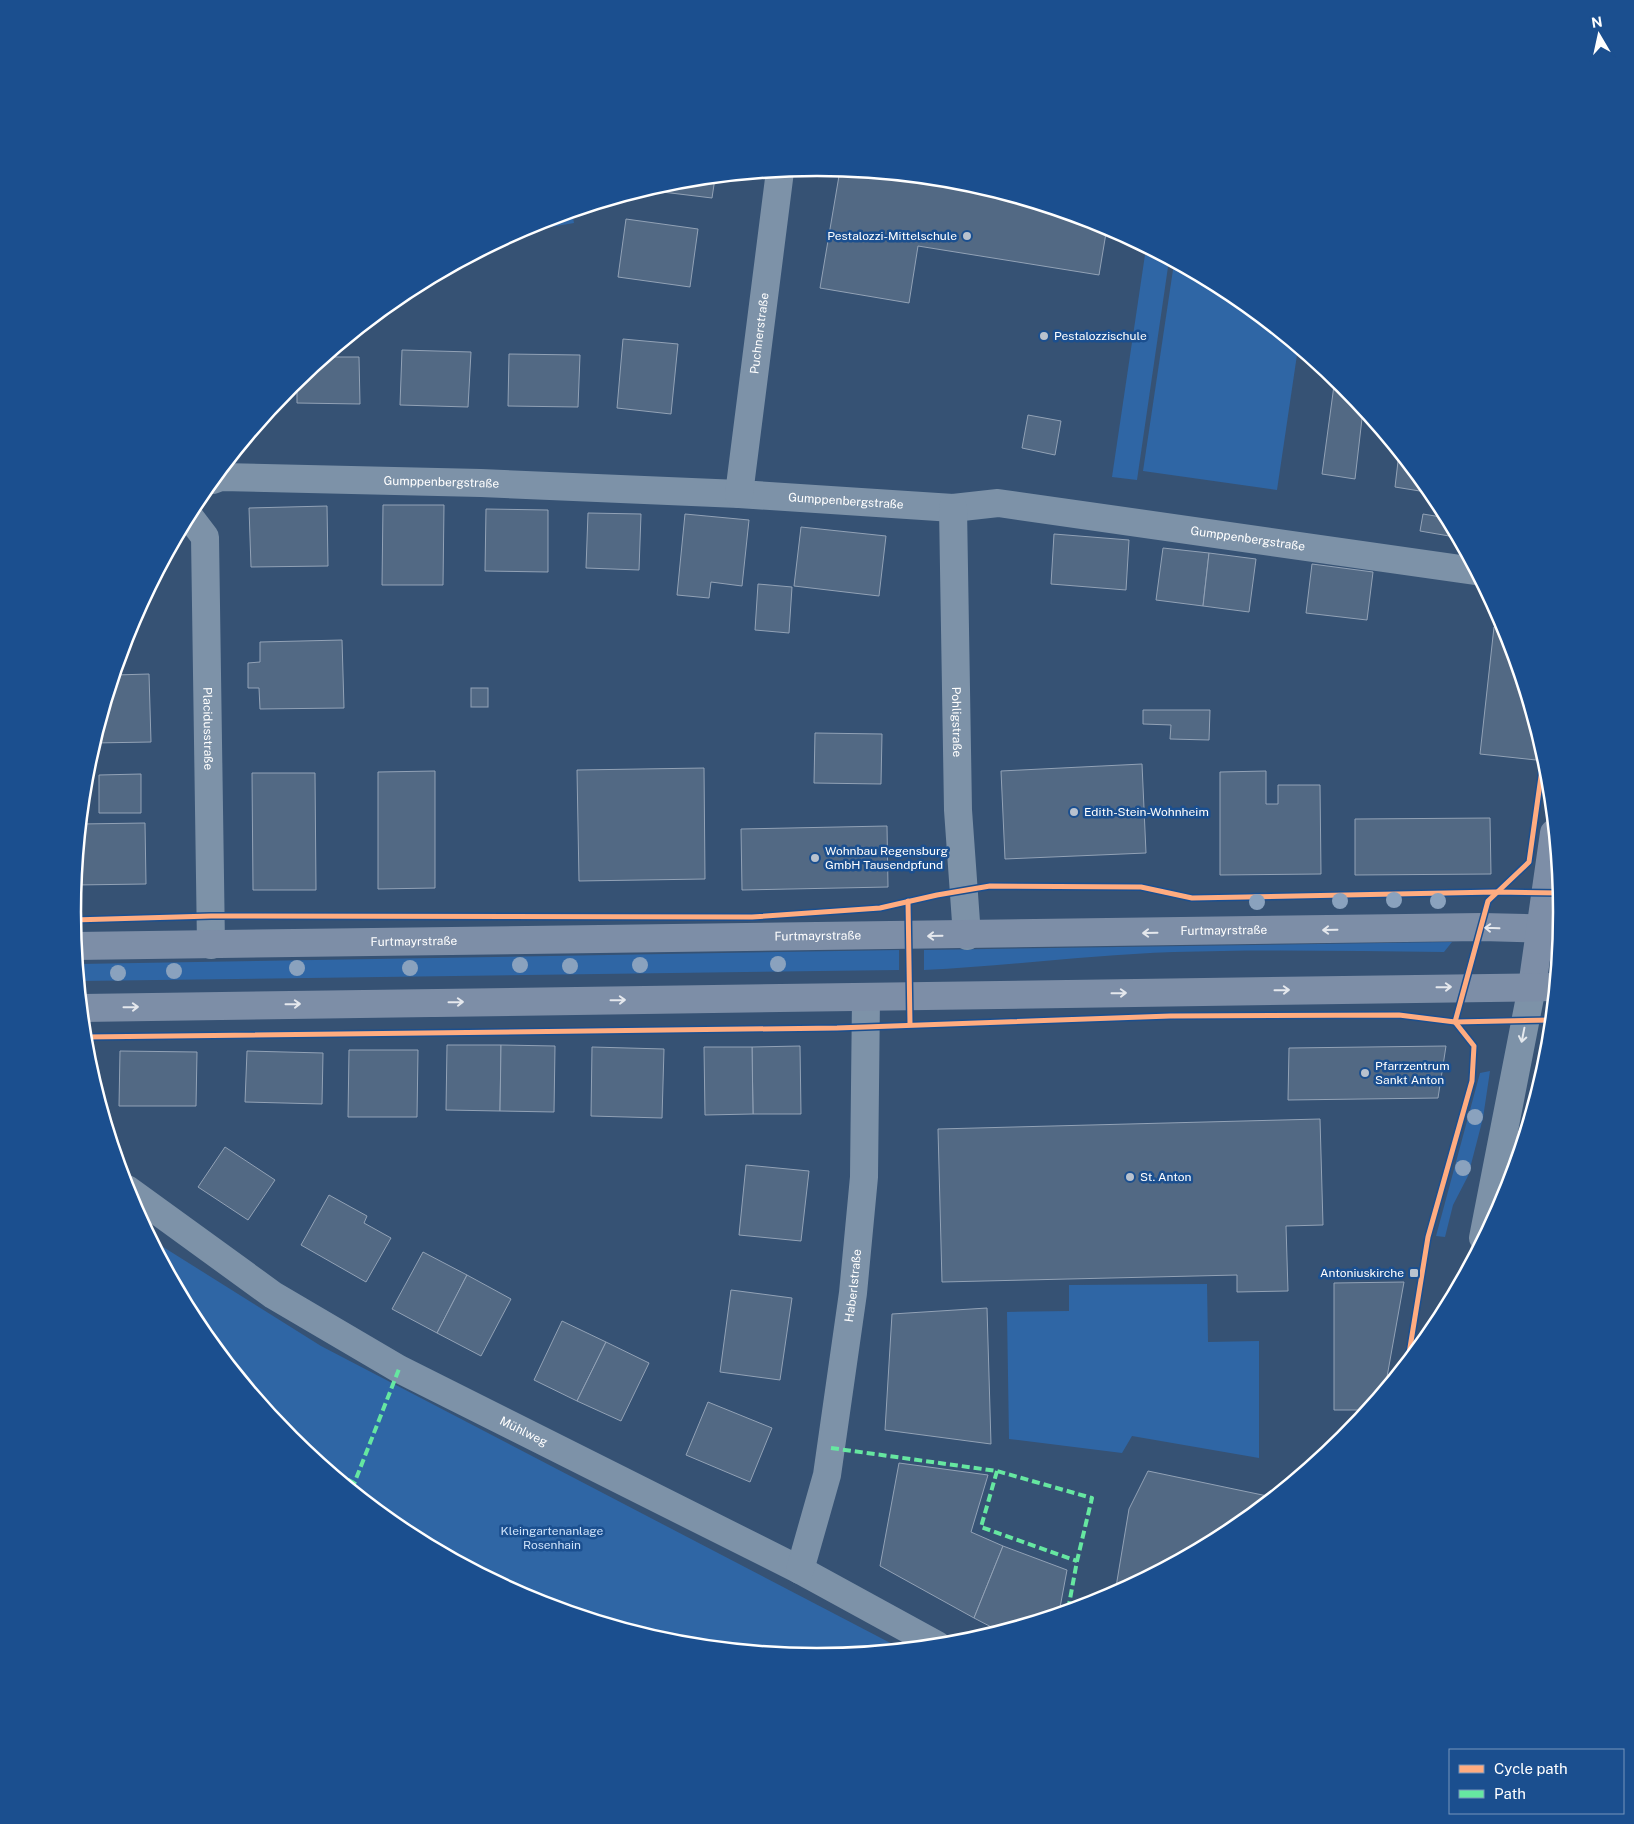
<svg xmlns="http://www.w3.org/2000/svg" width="1634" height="1824" viewBox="0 0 1634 1824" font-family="'Public Sans',sans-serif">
  <rect width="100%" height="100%" fill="#365274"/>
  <g fill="#2f66a5">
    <polygon points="572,212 574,223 515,233 532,224"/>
    <polygon points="1146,248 1169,260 1137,480 1112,477"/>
    <polygon points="1174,263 1231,293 1298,348 1277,490 1143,471"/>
    <path d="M 1452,942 L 1444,952 C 1354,951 1264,949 1174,952 C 1090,955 1007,966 924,970 L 924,950 Z"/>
    <polygon points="899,950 899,970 79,981 78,964"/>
    <polygon points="1490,1071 1483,1118 1468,1176 1453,1205 1445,1237 1436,1236 1480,1073"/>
    <polygon points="152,1240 321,1346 900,1648 817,1656 671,1642 532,1600 403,1531 290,1438 198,1325"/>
    <polygon points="1207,1284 1208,1342 1259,1341 1259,1458 1132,1436 1122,1453 1009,1439 1007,1312 1069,1311 1069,1285"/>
  </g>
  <g fill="#526984" stroke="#92a2b6">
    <polygon points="840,170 963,182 1102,224 1107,227 1099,275 918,246 909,303 820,288"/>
    <polygon points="715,178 712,198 646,190 672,182"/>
    <polygon points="626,219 698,229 690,287 618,277"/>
    <polygon points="623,339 678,344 671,414 617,408"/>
    <polygon points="402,350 471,352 468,407 400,405"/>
    <polygon points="509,354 580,355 578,407 508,406"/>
    <polygon points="325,357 359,357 360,404 297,403 297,380"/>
    <polygon points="1335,378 1363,410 1355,479 1322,474"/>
    <polygon points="1028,415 1061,421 1055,455 1022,448"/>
    <polygon points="1399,453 1427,487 1426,492 1395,487"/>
    <polygon points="383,505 444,505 443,585 382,585"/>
    <polygon points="327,506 328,566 251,567 249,508"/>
    <polygon points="486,509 548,510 548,572 485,571"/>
    <polygon points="588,513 641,514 639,570 586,568"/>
    <polygon points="685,514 749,520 742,586 711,582 709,598 677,595"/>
    <polygon points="1423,514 1447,518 1455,537 1420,531"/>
    <polygon points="801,527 886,536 879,596 794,586"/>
    <polygon points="1054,534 1129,540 1126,590 1051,584"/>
    <polygon points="1163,548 1209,553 1203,606 1156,600"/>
    <polygon points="1209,553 1256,559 1249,612 1203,606"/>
    <polygon points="1312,564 1373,572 1367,620 1306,613"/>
    <polygon points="758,584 792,587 789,633 755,630"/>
    <polygon points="1494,627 1505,628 1538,737 1536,760 1480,754"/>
    <polygon points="342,640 344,708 260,709 259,688 248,688 248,663 260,662 260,642"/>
    <polygon points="149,674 151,742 94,743 115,675"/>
    <rect x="471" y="688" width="17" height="19"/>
    <polygon points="1143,710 1210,710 1209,740 1170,739 1171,725 1143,724"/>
    <polygon points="815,733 882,734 881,784 814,783"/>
    <polygon points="1142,764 1146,853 1005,859 1001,771"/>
    <polygon points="704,768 705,879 579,881 577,770"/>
    <polygon points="435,771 435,888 378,889 378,772"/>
    <polygon points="1266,771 1266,804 1278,804 1278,785 1320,785 1321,874 1220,875 1220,772"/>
    <polygon points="252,773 315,773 316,890 253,890"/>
    <polygon points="141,774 141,813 99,813 99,775"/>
    <polygon points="1490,818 1491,874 1355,875 1355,819"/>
    <polygon points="145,823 146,884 75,885 81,824"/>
    <polygon points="887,826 888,887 742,890 741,829"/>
    <polygon points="447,1045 501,1045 500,1111 446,1110"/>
    <polygon points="501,1045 555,1046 554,1112 500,1111"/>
    <polygon points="800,1046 801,1114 753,1114 752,1047"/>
    <polygon points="1446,1046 1438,1098 1288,1100 1289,1048"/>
    <polygon points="592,1047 664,1049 662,1118 591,1116"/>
    <polygon points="704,1047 752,1047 753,1114 705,1115"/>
    <polygon points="349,1050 418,1050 417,1117 348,1117"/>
    <polygon points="120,1051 197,1052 196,1106 119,1106"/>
    <polygon points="247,1051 323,1053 322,1104 245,1102"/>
    <polygon points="1320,1119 1323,1225 1286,1226 1288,1291 1237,1292 1237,1275 942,1282 938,1129"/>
    <polygon points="225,1147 275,1180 248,1220 198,1187"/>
    <polygon points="746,1165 809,1171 801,1241 739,1235"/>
    <polygon points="329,1195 367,1216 364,1223 391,1238 366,1282 301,1245"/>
    <polygon points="423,1252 467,1275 437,1333 392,1309"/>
    <polygon points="467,1275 511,1299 481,1356 437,1333"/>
    <polygon points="1404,1282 1385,1388 1367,1410 1334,1410 1334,1283"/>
    <polygon points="731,1290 792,1298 780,1380 720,1372"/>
    <polygon points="987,1308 991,1444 885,1430 892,1314"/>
    <polygon points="562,1321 606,1342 577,1401 534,1380"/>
    <polygon points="606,1342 649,1363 621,1421 577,1401"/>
    <polygon points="708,1402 772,1428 750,1482 686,1455"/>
    <polygon points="899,1463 988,1475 971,1532 1003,1546 974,1618 880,1566"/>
    <polygon points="1148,1471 1272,1497 1230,1531 1115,1593 1129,1509"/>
    <polygon points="1003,1546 1067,1570 1059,1613 999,1631 974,1618"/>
  </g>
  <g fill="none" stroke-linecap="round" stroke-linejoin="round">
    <g stroke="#7d92a8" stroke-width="28">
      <path id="s1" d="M 213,480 L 221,477 L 481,483 L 739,494 L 953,508 L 998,503 L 1475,571"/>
      <path id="s2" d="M 739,494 L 780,171"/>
      <path id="s3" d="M 953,508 L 958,810 L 967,936"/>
      <path id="s4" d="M 189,516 L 205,537 L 211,945"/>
      <path id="s5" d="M 127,1189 L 273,1295 L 399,1369 L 800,1570 L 937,1645"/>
      <polyline points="1483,1238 1532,987"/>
      <path id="s6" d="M 800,1570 L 827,1475 L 853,1293 L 864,1177 L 866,997"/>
    </g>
    <g stroke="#7d8ea7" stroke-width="28">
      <path id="s7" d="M 76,946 L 1482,927 L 1560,929"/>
      <polyline points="1532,987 1554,833"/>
      <polyline points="82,1008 1554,987"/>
    </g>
    <g stroke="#66e7a1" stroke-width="4" stroke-dasharray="8 4" stroke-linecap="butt">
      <polyline points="831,1448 997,1471 1092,1498 1077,1561 1068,1610"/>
      <polyline points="327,1468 354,1483"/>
      <polyline points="997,1471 981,1527 1077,1561"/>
      <polyline points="352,1489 399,1369"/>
    </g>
    <defs>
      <g id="cycleway">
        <polyline points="908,901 910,1024"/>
        <polyline points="73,920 211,916 752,917 880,908 937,895 990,886 1141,887 1192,898 1496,892 1560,893"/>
        <polyline points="85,1037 837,1028 1170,1016 1399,1015 1455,1022 1551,1020"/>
        <polyline points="1408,1360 1428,1237 1472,1081 1474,1046 1455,1022 1488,901 1529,862 1544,755"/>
      </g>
    </defs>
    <use href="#cycleway" stroke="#1b4f8f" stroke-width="8"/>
    <use href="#cycleway" stroke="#ffac80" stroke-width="5"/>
  </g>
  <g fill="#8aa2be">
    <circle cx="1394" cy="900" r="8"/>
    <circle cx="1340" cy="901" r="8"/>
    <circle cx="1438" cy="901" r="8"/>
    <circle cx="1257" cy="902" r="8"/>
    <circle cx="778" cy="964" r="8"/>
    <circle cx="520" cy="965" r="8"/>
    <circle cx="640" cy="965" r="8"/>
    <circle cx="570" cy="966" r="8"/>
    <circle cx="297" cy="968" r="8"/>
    <circle cx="410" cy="968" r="8"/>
    <circle cx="174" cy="971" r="8"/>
    <circle cx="118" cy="973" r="8"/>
    <circle cx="1475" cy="1117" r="8"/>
    <circle cx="1463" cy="1168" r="8"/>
  </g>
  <defs><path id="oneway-shaft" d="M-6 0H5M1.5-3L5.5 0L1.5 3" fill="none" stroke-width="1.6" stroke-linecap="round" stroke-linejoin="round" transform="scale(1.25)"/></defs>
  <g stroke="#e5e8ed">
    <use href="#oneway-shaft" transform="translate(1492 928) rotate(-178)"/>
    <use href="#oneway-shaft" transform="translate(1330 930) rotate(179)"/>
    <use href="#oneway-shaft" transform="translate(1150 933) rotate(179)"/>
    <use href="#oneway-shaft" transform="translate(935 936) rotate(179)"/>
    <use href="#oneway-shaft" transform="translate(1444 987) rotate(-1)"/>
    <use href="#oneway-shaft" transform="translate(1282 990) rotate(-1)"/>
    <use href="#oneway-shaft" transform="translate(1119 993) rotate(-1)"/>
    <use href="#oneway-shaft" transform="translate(618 1000) rotate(-1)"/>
    <use href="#oneway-shaft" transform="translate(456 1002) rotate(-1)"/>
    <use href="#oneway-shaft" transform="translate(293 1004) rotate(-1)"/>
    <use href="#oneway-shaft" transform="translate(131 1007) rotate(-1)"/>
  </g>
  <use stroke="#e5e9ee" href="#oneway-shaft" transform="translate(1523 1035) rotate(101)"/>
  <g fill="#b9c2ce" stroke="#1b4f8f" stroke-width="2">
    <circle cx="967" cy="236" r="5"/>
    <circle cx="1044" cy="336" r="5"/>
    <circle cx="1074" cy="812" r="5"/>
    <circle cx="815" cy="858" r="5"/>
    <circle cx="1365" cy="1073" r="5"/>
    <circle cx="1130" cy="1177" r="5"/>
    <rect x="1409" y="1268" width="10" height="10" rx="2.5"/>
  </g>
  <g text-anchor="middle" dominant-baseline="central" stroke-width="5" stroke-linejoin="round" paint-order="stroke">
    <g font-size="12" fill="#fff" stroke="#1b4f8f" text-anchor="start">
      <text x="957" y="236" text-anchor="end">Pestalozzi-Mittelschule</text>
      <text x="1054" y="336">Pestalozzischule</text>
      <text x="1084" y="812">Edith-Stein-Wohnheim</text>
      <text x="825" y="851">Wohnbau Regensburg<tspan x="825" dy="14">GmbH Tausendpfund</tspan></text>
      <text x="1375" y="1066">Pfarrzentrum<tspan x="1375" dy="14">Sankt Anton</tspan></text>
      <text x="1140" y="1177">St. Anton</text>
      <text x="1404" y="1273" text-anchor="end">Antoniuskirche</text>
    </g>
    <g font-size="12" fill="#fff" stroke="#1b4f8f">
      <text stroke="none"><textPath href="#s2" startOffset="162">Puchnerstraße</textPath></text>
      <text stroke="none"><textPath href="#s1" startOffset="229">Gumppenbergstraße</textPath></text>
      <text stroke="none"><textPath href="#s1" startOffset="634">Gumppenbergstraße</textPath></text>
      <text stroke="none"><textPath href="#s1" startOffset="1039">Gumppenbergstraße</textPath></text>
      <text stroke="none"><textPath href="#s3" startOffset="214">Pohligstraße</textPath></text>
      <text stroke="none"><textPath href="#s4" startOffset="218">Placidusstraße</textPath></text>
      <text stroke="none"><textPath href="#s7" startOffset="1148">Furtmayrstraße</textPath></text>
      <text stroke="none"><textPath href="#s7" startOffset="742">Furtmayrstraße</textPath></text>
      <text stroke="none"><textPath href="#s7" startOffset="338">Furtmayrstraße</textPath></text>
      <text stroke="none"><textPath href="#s6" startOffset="290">Haberlstraße</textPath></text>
      <text stroke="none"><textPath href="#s5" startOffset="466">Mühlweg</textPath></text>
    </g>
    <g font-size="12" fill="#cfe3fa" stroke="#1b4f8f">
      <text x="552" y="1531">Kleingartenanlage<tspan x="552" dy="14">Rosenhain</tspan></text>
    </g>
  </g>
  <path d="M0 0H1634V1824H0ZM81 912a736 736 0 1 1 1472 0a736 736 0 1 1-1472 0Z" fill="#1b4f8f" fill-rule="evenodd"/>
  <path fill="none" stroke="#fff" stroke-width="2.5" d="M81 912a736 736 0 1 1 1472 0a736 736 0 1 1-1472 0Z"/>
  <rect x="1449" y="1749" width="175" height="65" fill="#1b4f8f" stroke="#7695bc"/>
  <rect x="1459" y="1765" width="25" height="8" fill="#ffac80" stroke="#7695bc"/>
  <text x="1494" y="1774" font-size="15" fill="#ffffff">Cycle path</text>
  <rect x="1459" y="1790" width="25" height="8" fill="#66e7a1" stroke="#7695bc"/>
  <text x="1494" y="1799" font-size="15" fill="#ffffff">Path</text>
  <g transform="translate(1599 35) rotate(351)" stroke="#1b4f8f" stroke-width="4" paint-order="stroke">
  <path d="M0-4L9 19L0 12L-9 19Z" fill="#ffffff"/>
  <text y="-8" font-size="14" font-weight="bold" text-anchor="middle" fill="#ffffff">N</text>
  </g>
</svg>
